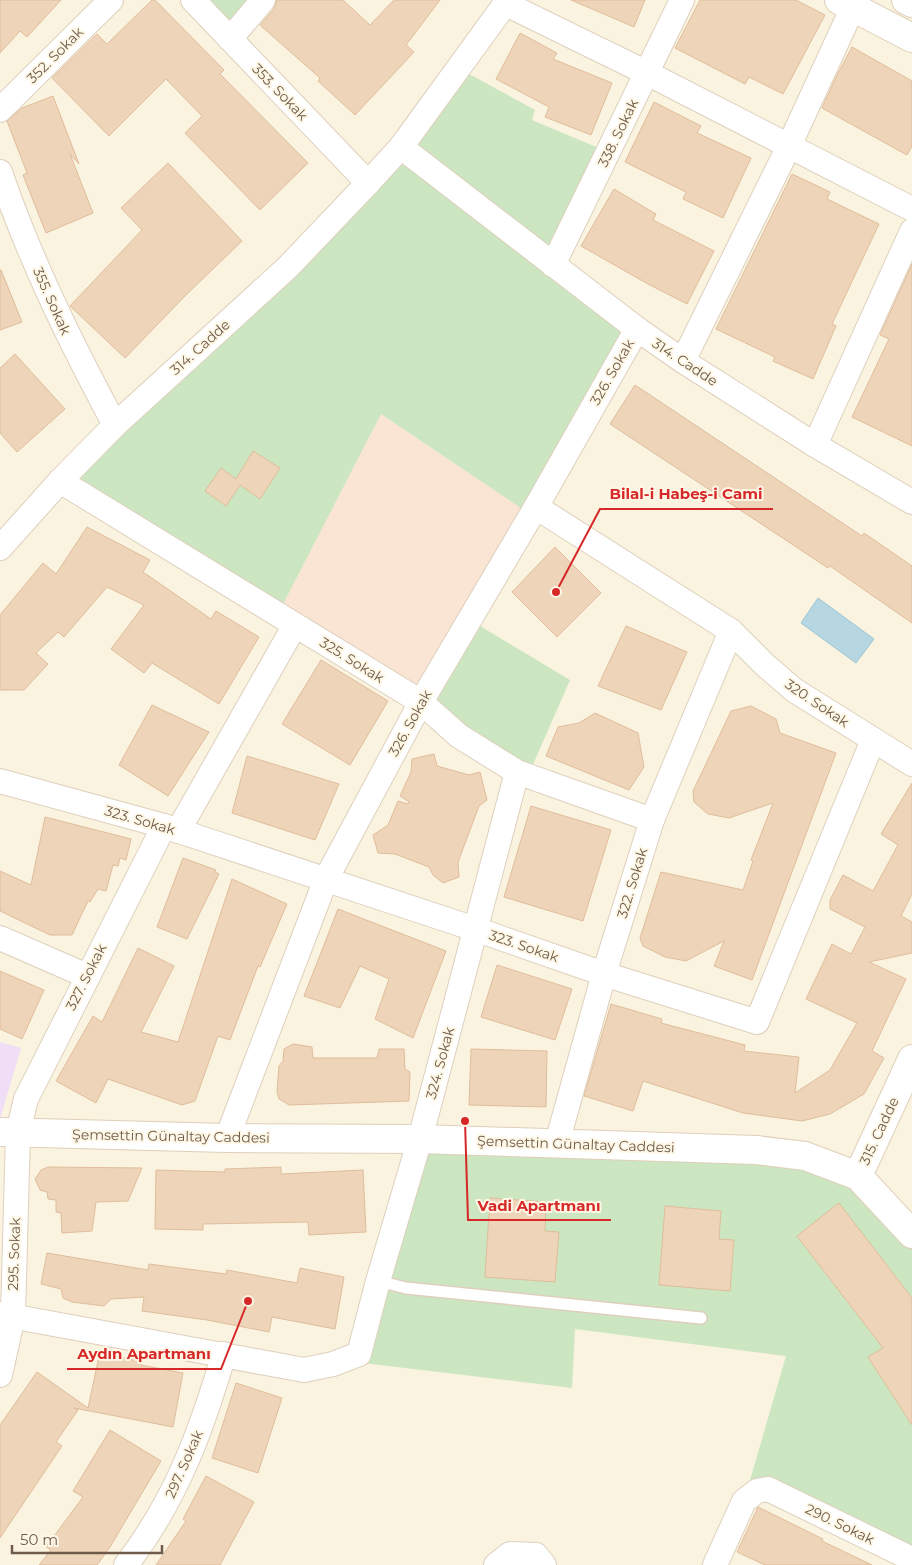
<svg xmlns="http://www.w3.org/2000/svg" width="912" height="1565" viewBox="0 0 912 1565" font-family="Montserrat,sans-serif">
  <rect width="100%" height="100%" fill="#faf3e0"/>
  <polygon fill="#fae4d4" points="381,414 531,515 421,702 278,614"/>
  <polygon fill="#f0ddf6" points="0,1042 21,1048 0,1119"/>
  <g fill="#cbe6c0">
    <polygon points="193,0 263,0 230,39"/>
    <polygon points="458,68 535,110 532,120 608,152 553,264 637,329 531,515 381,414 278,614 60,481 288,267"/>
    <polygon points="470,620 570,680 528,776 421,702"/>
    <polygon points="420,1139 756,1150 858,1176 912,1234 912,1559 768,1489 744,1501 786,1356 575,1329 572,1388 363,1363"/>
  </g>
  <polygon fill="#b6d7e2" stroke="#9dc5d3" points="818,598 874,639 856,663 801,623"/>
  <g fill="#eed4b9" stroke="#e0bd9b">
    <polygon points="0,0 61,0 27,37 20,31 0,53"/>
    <polygon points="152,0 155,0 224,70 220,74 308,163 260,210 185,133 202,116 166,79 109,136 52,78 97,34 107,44"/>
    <polygon points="277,0 343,0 370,25 394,0 440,0 406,45 414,52 355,115 318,81 320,78 260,25 274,9"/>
    <polygon points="571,0 645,0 634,27"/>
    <polygon points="700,0 796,0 825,15 783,94 749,77 745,84 675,48"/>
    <polygon points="520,33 557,53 553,59 612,83 591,135 545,117 549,107 496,79"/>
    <polygon points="852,47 912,81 912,146 907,155 822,108 837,75"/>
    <polygon points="53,96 79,164 70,154 93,213 46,233 23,175 27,173 7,121 22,108"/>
    <polygon points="654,102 701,126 697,133 751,158 723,218 683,199 686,192 625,162"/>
    <polygon points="168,163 242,241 186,295 125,358 70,306 142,230 121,208"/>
    <polygon points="792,174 830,192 827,199 879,224 832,324 836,326 813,379 773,361 775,357 716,329"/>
    <polygon points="614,189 656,214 653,220 714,251 687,304 648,284 581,246"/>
    <polygon points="912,264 912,446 852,417 889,339 880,335"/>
    <polygon points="0,270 1,270 22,322 0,330"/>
    <polygon points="15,354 65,409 17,452 0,433 0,368"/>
    <polygon points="635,385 862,536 864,533 912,566 912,623 830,566 828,568 610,424"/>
    <polygon points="253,451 280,468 260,499 240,485 226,506 205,491 221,468 236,479"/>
    <polygon points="87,527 150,560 143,572 211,619 216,611 259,637 219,704 152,663 144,673 111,649 144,605 107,587 64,637 58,632 36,653 48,664 24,690 0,690 0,615 43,563 56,574"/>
    <polygon points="555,547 601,593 557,637 512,592"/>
    <polygon points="626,626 687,652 661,710 598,686"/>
    <polygon points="321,660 388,701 350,765 282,724"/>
    <polygon points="152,705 209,732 168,796 119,765"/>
    <polygon points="751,706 776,719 780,733 836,753 752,980 714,966 724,941 686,961 665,957 643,946 640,938 661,872 743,890 753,861 751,860 773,803 729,818 708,814 694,802 693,791 731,711"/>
    <polygon points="595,713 638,733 644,767 629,790 546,756 558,727 579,723"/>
    <polygon points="434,754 437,766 469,775 480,772 487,800 479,806 458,862 459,877 443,883 433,875 429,867 395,854 378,853 373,835 388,825 398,801 408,804 409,802 400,796 411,772 412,759"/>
    <polygon points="247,756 339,784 315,840 232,813"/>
    <polygon points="912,783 912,894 901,916 912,922 912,953 869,962 906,979 872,1051 884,1058 864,1094 830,1114 802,1121 743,1113 643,1081 633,1111 584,1096 611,1004 662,1019 661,1023 745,1045 744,1051 799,1057 795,1093 830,1070 857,1023 806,999 832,944 851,954 865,927 830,909 830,900 843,875 873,891 898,845 881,834"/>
    <polygon points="531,806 611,830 583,921 504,897"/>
    <polygon points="45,817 131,839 126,860 120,858 118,866 113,865 106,891 98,889 90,902 88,901 72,935 50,935 0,911 0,871 31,885"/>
    <polygon points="183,858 216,870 215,872 219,874 187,939 157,927"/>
    <polygon points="232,879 287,904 260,967 258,966 230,1040 218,1036 195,1101 182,1105 108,1079 96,1103 56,1081 93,1016 102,1022 138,948 174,966 141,1032 178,1042"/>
    <polygon points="338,909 446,951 413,1038 375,1019 389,979 360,966 340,1008 304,996"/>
    <polygon points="497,965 572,989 555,1040 481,1017"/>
    <polygon points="0,971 44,990 22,1039 0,1029"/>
    <polygon points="293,1044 312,1047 313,1058 377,1058 379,1049 404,1049 405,1069 410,1072 409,1101 289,1105 279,1099 277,1091 279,1066 283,1061 284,1049"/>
    <polygon points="471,1049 547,1051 546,1107 469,1105"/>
    <polygon points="48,1167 142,1168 128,1201 96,1202 92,1231 62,1233 61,1213 56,1212 56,1200 48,1199 47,1192 40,1190 35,1179 41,1170"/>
    <polygon points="281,1167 281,1174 363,1170 366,1232 309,1235 308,1222 203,1224 203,1230 155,1229 156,1170 225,1172 225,1169"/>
    <polygon points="490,1198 546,1202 545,1231 559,1232 555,1282 485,1277"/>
    <polygon points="839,1203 912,1298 912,1425 868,1357 883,1348 797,1236"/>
    <polygon points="665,1206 721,1211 719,1239 734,1240 730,1291 659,1285"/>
    <polygon points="47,1253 148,1270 149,1264 226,1274 227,1270 297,1283 300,1268 344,1277 335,1329 272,1317 269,1332 207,1320 142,1311 144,1297 111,1299 104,1306 72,1302 63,1298 61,1289 41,1284"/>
    <polygon points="100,1352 142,1362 141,1365 183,1373 173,1427 74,1408 78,1410 56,1442 62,1446 0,1538 0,1425 37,1372 88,1408"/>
    <polygon points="236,1383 282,1398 258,1473 212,1458"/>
    <polygon points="110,1430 161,1461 110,1547 97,1565 39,1565 51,1550 46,1547 83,1497 73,1491"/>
    <polygon points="206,1476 254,1502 220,1565 156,1565 186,1521 183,1519"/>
    <polygon points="758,1507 823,1539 822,1541 872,1565 765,1565 737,1552"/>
  </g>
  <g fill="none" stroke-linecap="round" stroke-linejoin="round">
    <defs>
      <polyline id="lane" points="378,1281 406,1288 701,1318"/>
      <g id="street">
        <polyline points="193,0 368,183"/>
        <polyline points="506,4 647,73 912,209"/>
        <polyline points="230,39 263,0"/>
        <polyline points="0,110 111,0"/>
        <polyline points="401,147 637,329 683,361 815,445 912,502"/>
        <path d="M 0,172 C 30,260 71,343 115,425"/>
        <polyline points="553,265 682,0"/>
        <polyline points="683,361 789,146 853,7"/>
        <polyline points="815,445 912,231"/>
        <polyline points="60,481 421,702 459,736 517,772 652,820"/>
        <polyline points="536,507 731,631 765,665 794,690 912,764"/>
        <polyline points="0,548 60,481 115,425 288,267 368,183 401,147 508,0"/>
        <polyline points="0,781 164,826 475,929 604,974 757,1022 873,740"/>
        <polyline points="178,831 295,625"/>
        <polyline points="0,938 87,976"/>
        <polyline points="227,1138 326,879 421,702 536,507 637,329"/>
        <polyline points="557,1143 604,974 652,820 731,631"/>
        <polyline points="0,1314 304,1370 333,1364 359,1354 378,1281 420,1139 517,772"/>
        <polyline points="0,1375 13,1316 18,1132 26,1099 164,826"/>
        <path d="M 126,1565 C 176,1500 201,1432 224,1354"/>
        <polyline points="496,1565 510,1554 536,1555 544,1565"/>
        <polyline points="715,1565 744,1501 757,1491 768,1489 912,1559"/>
      </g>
      <g id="secondary">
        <polyline points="839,0 912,38"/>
        <polyline points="906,0 912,3"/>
        <polyline points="0,1132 227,1138 420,1139 756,1150 805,1156 858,1176 912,1234"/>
        <polyline points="858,1176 912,1059"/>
      </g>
    </defs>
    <use href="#lane" stroke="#ded0bd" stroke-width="14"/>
    <use href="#street" stroke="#ded0bd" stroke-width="26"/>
    <use href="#secondary" stroke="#dfcfb8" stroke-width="30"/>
    <use href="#lane" stroke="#fff" stroke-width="11"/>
    <use href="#street" stroke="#fff" stroke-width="24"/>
    <use href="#secondary" stroke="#fff" stroke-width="28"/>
  </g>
  <g text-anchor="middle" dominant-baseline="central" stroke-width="4" stroke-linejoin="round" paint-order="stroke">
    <g font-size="14" fill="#6f5b49" stroke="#fef7e6">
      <text transform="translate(55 55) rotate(-45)">352. Sokak</text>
      <text transform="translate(280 92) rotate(46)">353. Sokak</text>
      <text transform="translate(618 133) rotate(-64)">338. Sokak</text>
      <text transform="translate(52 301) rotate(66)">355. Sokak</text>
      <text transform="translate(200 347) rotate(-42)">314. Cadde</text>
      <text transform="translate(685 362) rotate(33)">314. Cadde</text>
      <text transform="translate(612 372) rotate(-60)">326. Sokak</text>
      <text transform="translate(352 660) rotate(32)">325. Sokak</text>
      <text transform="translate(817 703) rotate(34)">320. Sokak</text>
      <text transform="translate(410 723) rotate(-61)">326. Sokak</text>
      <text transform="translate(140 820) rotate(16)">323. Sokak</text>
      <text transform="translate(632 883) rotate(-73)">322. Sokak</text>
      <text transform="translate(524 946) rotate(19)">323. Sokak</text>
      <text transform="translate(86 977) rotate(-63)">327. Sokak</text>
      <text transform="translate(440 1063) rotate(-75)">324. Sokak</text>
      <text transform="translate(879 1131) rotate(-65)">315. Cadde</text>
      <text transform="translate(171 1136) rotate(1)">Şemsettin Günaltay Caddesi</text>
      <text transform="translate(576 1144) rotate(2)">Şemsettin Günaltay Caddesi</text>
      <text transform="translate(14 1254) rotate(-88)">295. Sokak</text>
      <text transform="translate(184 1464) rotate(-66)">297. Sokak</text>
      <text transform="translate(840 1524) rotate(26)">290. Sokak</text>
    </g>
  </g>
  <path fill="none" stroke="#d62828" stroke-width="2" d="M556 592L600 509H773M465 1121L468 1220H611M248 1301L221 1369H67"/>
  <g fill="#d62828" stroke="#fef7e6" stroke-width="2">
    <circle cx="556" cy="592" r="5"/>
    <circle cx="465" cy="1121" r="5"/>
    <circle cx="248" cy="1301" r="5"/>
  </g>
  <g font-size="15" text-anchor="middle" font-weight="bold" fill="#d62828" stroke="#fef7e6" stroke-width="4" stroke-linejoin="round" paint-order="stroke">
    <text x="686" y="499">Bilal-i Habeş-i Cami</text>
    <text x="539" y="1211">Vadi Apartmanı</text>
    <text x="144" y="1359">Aydın Apartmanı</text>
  </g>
  <path d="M12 1545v8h150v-8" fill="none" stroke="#6f5b49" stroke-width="2.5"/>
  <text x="20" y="1545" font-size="15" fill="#6f5b49" stroke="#fef7e6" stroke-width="4" paint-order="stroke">50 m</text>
</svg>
